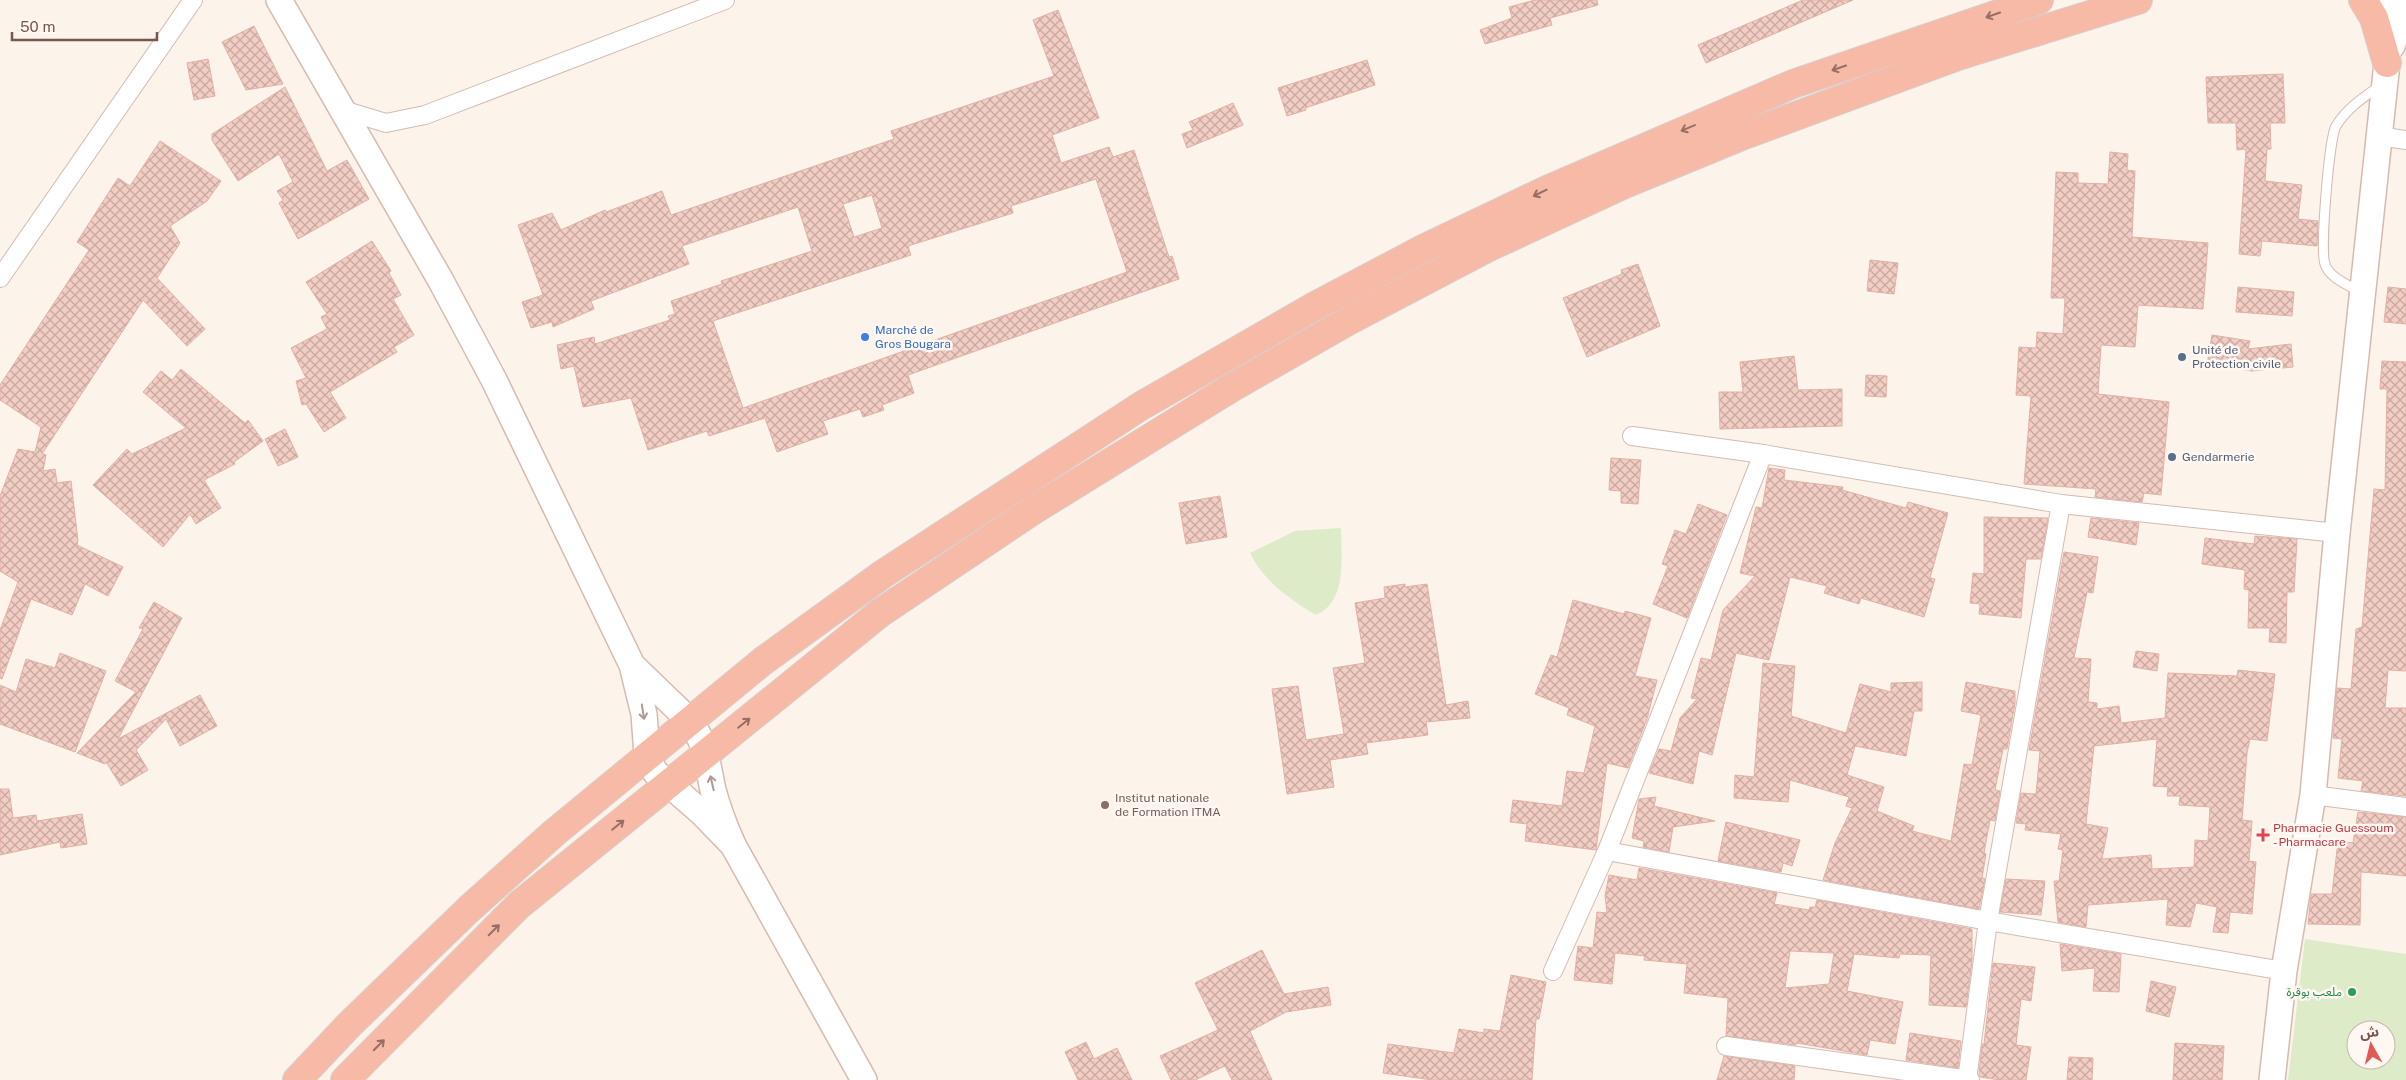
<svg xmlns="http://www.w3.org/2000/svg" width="2406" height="1080" viewBox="0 0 2406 1080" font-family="'Public Sans','Noto Sans Arabic',sans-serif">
  <defs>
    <pattern id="building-cross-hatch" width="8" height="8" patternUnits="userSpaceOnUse" patternTransform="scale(1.25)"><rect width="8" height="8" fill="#f1cdc4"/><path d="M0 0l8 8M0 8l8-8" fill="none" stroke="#c8a9a1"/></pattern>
  </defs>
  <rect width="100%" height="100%" fill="#fcf3eb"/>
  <g fill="#ddebc9" fill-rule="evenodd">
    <path d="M 1341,528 C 1341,556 1348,601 1316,615 C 1290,599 1264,582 1250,553 L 1295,531 Z"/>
    <path d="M 2305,939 L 2406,954 L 2406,1080 L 2288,1080 ZM 2356,1030 L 2386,1030 L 2386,1060 L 2356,1060 Z"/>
  </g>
  <g fill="url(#building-cross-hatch)" stroke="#e4b0a4" fill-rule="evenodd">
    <polygon points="1535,0 1597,0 1598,5 1550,18 1552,25 1485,44 1480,30 1512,18 1509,7"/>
    <polygon points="1803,0 1853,0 1706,63 1698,45"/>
    <path d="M 1058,10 L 1099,118 L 1052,135 L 1061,163 L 1109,147 L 1113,157 L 1134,150 L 1169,257 L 1172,256 L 1179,279 L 908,375 L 914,393 L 882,405 L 884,410 L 863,417 L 860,409 L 823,421 L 828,434 L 777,452 L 765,418 L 709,436 L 707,431 L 648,450 L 631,398 L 583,407 L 574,366 L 561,369 L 557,345 L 594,337 L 595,344 L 670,320 L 668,316 L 675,314 L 671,301 L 722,284 L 721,281 L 812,251 L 798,207 L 682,246 L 689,264 L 591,301 L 594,309 L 553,327 L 552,322 L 531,328 L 522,302 L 543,295 L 518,225 L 552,213 L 561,230 L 605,210 L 606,212 L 662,191 L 671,215 L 894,139 L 891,131 L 1054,76 L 1033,20 ZM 1096,179 L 1127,272 L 743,408 L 713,321 L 911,255 L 908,246 L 1013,213 L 1011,206 ZM 872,195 L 882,228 L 854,237 L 843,204 Z"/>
    <polygon points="254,26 283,84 246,90 222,42"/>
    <polygon points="208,59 215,96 194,100 187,63"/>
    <polygon points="1367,60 1375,85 1305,108 1306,110 1287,116 1278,88"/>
    <polygon points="2283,74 2285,123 2270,123 2271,149 2267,149 2265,181 2302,185 2298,219 2318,221 2317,246 2262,241 2260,256 2239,254 2246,149 2237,150 2236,123 2208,123 2206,77"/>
    <polygon points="285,87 327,171 347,160 369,199 298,239 279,203 283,200 277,191 293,182 279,154 238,181 212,140 212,134"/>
    <polygon points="1233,103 1243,125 1187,148 1182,134 1193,130 1189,122"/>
    <polygon points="160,141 221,181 207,201 170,226 180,243 157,278 205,329 187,346 143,300 42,454 46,455 43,471 55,469 57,483 71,481 78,541 77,545 123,567 108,596 85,584 72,615 31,599 2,679 0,678 0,630 18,582 0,571 0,496 18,449 35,452 41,427 0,400 0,385 89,250 77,242 118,178 130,186"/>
    <polygon points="2110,152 2128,154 2127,170 2135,171 2132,237 2208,243 2203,309 2138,305 2135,347 2101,345 2098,394 2169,402 2161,495 2144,493 2142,502 2095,497 2096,489 2024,484 2031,396 2016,395 2019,347 2036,348 2037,332 2063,334 2065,298 2051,298 2056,172 2078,173 2078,183 2108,184"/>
    <polygon points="372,241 391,271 389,273 401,295 393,299 414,335 394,347 397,352 330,392 346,418 324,432 306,404 302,405 296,381 306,378 291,348 327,329 321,317 327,314 306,282"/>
    <polygon points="1870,260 1898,263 1894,294 1867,291"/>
    <polygon points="1638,264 1660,326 1587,357 1563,298 1622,274 1621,270"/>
    <polygon points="2238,287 2294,292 2292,316 2236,312"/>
    <polygon points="2388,287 2406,289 2406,324 2384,322"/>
    <polygon points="2212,335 2250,341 2248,349 2291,344 2293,367 2252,371 2207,364"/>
    <polygon points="1794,356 1798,390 1842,389 1842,426 1720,429 1719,392 1743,392 1740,362"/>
    <polygon points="2382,361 2406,362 2406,671 2388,670 2385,708 2406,708 2406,796 2361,791 2363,781 2338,778 2342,739 2333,738 2337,688 2351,689 2356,629 2362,627 2374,489 2385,490 2387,389 2380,389"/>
    <polygon points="181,369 245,423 248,420 263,441 234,462 235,464 204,480 221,508 196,524 190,514 163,547 93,485 127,449 132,454 186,428 143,392 161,371 172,380"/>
    <polygon points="1866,375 1887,376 1886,397 1865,396"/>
    <polygon points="285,429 298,457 278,466 265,439"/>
    <polygon points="1611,458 1641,460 1638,504 1621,503 1621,491 1609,490"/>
    <polygon points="1769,468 1785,470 1784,480 1843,487 1842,490 1906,508 1908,502 1948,513 1930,578 1935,579 1924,617 1861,598 1859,604 1824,593 1827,586 1790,577 1769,660 1736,653 1712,755 1699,751 1693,784 1649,773 1659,749 1671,751 1680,718 1697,699 1691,698 1701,658 1711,660 1723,610 1755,576 1740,573 1756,507 1762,508"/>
    <polygon points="1220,496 1227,537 1186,544 1179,503"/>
    <polygon points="1698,504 1727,515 1687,618 1653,604 1668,566 1662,564 1675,530 1686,534"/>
    <polygon points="1984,517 2048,518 2041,559 2026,559 2021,618 1979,614 1980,604 1970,603 1973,573 1984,574"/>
    <polygon points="2091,518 2139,523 2136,545 2088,537"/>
    <polygon points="2255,536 2297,539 2294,592 2287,592 2286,643 2269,642 2270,628 2248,628 2249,590 2244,589 2245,570 2202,564 2205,538 2254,544"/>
    <path d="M 2064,552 L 2098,557 L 2093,593 L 2087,592 L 2074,658 L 2091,659 L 2088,702 L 2097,703 L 2097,709 L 2119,706 L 2121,723 L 2165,718 L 2168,673 L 2237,676 L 2238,670 L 2275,674 L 2267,741 L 2250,739 L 2247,753 L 2242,820 L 2252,821 L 2249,861 L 2256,862 L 2252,914 L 2230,912 L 2228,933 L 2213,932 L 2217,907 L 2196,903 L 2190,927 L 2166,925 L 2168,899 L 2088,905 L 2086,927 L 2058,922 L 2054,881 L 2059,881 L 2063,850 L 2058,849 L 2061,834 L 2025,830 L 2026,824 L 2016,823 L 2021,793 L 2036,794 L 2040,751 L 2029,750 ZM 2157,739 L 2153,786 L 2168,787 L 2167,796 L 2180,796 L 2179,805 L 2210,807 L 2208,841 L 2195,840 L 2194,867 L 2152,869 L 2151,855 L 2102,859 L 2108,828 L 2086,824 L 2094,746 Z"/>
    <polygon points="1405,584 1405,587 1427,584 1446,705 1468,701 1470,718 1426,722 1428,735 1366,743 1368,754 1330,760 1334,787 1287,794 1272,689 1298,686 1306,740 1344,734 1333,668 1365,663 1355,603 1385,598 1384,587"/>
    <polygon points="1573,600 1624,614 1625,611 1651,618 1635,676 1657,680 1647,719 1628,768 1607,763 1596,850 1525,841 1527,824 1510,822 1513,800 1562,806 1567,771 1584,773 1595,726 1567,715 1569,708 1535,694 1551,655 1557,657"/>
    <polygon points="154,602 182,618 118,739 200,695 217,726 180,746 166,719 136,750 148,770 121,786 106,762 105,764 77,753 136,692 115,681 143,629 139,628"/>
    <polygon points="2136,651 2159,654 2157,671 2133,667"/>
    <polygon points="60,653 106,671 75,752 0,724 0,685 16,692 26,659 55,668"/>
    <polygon points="1763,663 1795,666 1791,716 1846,733 1860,684 1891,692 1891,683 1922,682 1922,711 1914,711 1906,756 1855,746 1847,775 1884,787 1877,811 1914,826 1912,831 1951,841 1964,764 1972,765 1981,715 1961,711 1966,682 2015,691 2015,703 2007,749 2003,749 1995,790 2000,791 1995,821 1990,820 1984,853 1986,854 1982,878 1985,879 1979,909 1823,880 1835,843 1852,808 1846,806 1849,797 1790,780 1788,802 1734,798 1735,775 1754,777"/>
    <polygon points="0,789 9,789 13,818 36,815 37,821 82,814 87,844 61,848 60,842 0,855"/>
    <polygon points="1656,797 1654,806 1715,821 1673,827 1669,852 1643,847 1644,841 1632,838 1639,799"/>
    <polygon points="2358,812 2406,817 2406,876 2361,872 2360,925 2308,924 2311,894 2332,894 2338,841 2353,843"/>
    <polygon points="1726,822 1800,840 1792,866 1783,863 1781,872 1718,861"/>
    <path d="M 1639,868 L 1777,893 L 1774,904 L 1809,910 L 1810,907 L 1815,907 L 1817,900 L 1972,929 L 1972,961 L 1966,1007 L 1929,1005 L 1931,955 L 1900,954 L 1899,958 L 1854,954 L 1847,991 L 1903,1002 L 1895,1044 L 1870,1040 L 1867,1055 L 1797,1043 L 1796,1045 L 1726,1036 L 1728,998 L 1684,993 L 1687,964 L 1644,960 L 1645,956 L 1615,953 L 1612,984 L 1574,980 L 1578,946 L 1593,948 L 1597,912 L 1607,913 L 1605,896 L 1609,875 L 1637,880 ZM 1790,951 L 1834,953 L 1829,984 L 1785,988 Z"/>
    <polygon points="2006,879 2045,881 2041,915 2000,912"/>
    <polygon points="2060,944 2121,954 2119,992 2093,991 2095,968 2062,971"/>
    <polygon points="1262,950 1284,994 1328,987 1331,1005 1286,1012 1250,1031 1272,1080 1232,1080 1225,1066 1195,1080 1171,1080 1160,1056 1218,1030 1195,983"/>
    <polygon points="1993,963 2035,967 2031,1001 2021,999 2016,1045 2031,1047 2026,1080 2000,1080 1980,1077 1979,1074 1982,1044 1984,1044"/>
    <polygon points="1511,975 1546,982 1539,1019 1536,1019 1532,1080 1432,1080 1383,1073 1388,1044 1454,1053 1459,1029 1484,1033 1484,1029 1500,1031"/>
    <polygon points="2151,981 2176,987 2169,1017 2146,1011"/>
    <polygon points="1910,1033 1961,1041 1958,1068 1906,1060"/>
    <polygon points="1086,1042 1094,1059 1117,1048 1132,1080 1078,1080 1065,1052"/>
    <polygon points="2175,1043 2224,1046 2222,1080 2173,1080"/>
    <polygon points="1724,1056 1795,1066 1794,1080 1717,1080"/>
    <polygon points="2069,1057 2093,1058 2092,1080 2067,1080"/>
  </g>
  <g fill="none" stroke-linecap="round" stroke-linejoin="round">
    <defs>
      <path id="service" d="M 2360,292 C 2349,285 2329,278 2325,264 C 2320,250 2329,138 2336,126 C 2347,108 2364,97 2381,85"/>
      <g id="minor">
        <polyline points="343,110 386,123 425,115 725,0"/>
        <polyline points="2379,136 2406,140"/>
        <polyline points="0,278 193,0"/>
        <polyline points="1632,436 1763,454 2061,504 2337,533"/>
        <polyline points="2313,795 2406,807"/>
        <polyline points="1607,851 1988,921 2284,971"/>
        <polyline points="1553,971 1607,851 1763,454"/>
        <polyline points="1726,1046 1970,1080"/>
        <polyline points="1967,1080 1988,921 2061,504"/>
      </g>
      <g id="secondary">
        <polyline points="279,0 441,281 494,380 632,665 644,714 647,755 655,772 702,813 733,845"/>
        <polyline points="2392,46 2406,5"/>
        <path d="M 634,667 L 690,721 C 707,745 707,763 713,790 C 718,809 725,827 733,845 L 864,1080"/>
        <polyline points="2272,1080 2284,971 2313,795 2337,533 2387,63 2385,0"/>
      </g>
      <g id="trunk">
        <polyline points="2363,0 2374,18 2387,63"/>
        <polyline points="297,1080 350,1024 469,909 554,833 763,661 883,574 1141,406 1315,306 1425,248 1549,189 1793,84 2039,0"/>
        <polyline points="345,1080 519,905 880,613 1032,511 1231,388 1348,321 1487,248 1627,183 1739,137 1958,56 2138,0"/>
      </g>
    </defs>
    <use href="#service" stroke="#d2bbb3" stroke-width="11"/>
    <use href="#minor" stroke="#d2bbb3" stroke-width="20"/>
    <use href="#secondary" stroke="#d5bab0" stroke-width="28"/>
    <use href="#trunk" stroke="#d9cfcd" stroke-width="30"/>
    <use href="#service" stroke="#fff" stroke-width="9"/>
    <use href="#minor" stroke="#fff" stroke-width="18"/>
    <use href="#secondary" stroke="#fff" stroke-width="25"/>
    <use href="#trunk" stroke="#f6baa6" stroke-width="28"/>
  </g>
  <defs><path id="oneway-shaft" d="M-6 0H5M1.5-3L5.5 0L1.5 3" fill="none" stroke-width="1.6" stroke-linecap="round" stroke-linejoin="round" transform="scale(1.25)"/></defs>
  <g stroke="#986e64">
    <use href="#oneway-shaft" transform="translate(1993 15) rotate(161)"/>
    <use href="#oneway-shaft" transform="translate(1839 68) rotate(161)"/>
    <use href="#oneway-shaft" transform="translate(1688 128) rotate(157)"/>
    <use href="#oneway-shaft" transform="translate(1540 193) rotate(154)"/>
    <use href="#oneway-shaft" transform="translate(744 723) rotate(-39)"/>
    <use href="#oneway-shaft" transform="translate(618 825) rotate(-39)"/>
    <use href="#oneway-shaft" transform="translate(494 930) rotate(-45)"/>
    <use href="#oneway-shaft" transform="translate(379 1045) rotate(-45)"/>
  </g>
  <g stroke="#ae9995">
    <use href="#oneway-shaft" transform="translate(643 712) rotate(81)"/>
    <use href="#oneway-shaft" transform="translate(712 783) rotate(-103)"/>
  </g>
  <circle fill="#3f7fe0" stroke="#fff7f2" stroke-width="2" cx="865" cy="337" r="5"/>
  <g fill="#5c6f8a" stroke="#fff7f2" stroke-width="2">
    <circle cx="2182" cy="357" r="5"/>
    <circle cx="2172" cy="457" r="5"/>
  </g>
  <circle fill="#8d6e63" stroke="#fff7f2" stroke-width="2" cx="1105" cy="805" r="5"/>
  <path fill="#e0444e" stroke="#fff7f2" stroke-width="2" d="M2260.5 827.5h5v5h5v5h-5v5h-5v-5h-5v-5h5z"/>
  <circle fill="#2e9e5b" stroke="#fff7f2" stroke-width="2" cx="2352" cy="992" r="5"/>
  <g text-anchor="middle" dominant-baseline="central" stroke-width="5" stroke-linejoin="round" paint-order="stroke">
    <g font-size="12" fill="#366cbe" stroke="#fff7f2" text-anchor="start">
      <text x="875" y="330">Marché de<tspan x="875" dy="14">Gros Bougara</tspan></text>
    </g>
    <g font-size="12" fill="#4e5e75" stroke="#fff7f2" text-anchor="start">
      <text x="2192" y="350">Unité de<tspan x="2192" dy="14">Protection civile</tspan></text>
      <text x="2182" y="457">Gendarmerie</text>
    </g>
    <g font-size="12" fill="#785e54" stroke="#fff7f2" text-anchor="start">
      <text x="1115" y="798">Institut nationale<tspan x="1115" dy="14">de Formation ITMA</tspan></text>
    </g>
    <g font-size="12" fill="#be3a42" stroke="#fff7f2" text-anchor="start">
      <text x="2273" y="828">Pharmacie Guessoum<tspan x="2273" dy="14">- Pharmacare</tspan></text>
    </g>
    <g font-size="12" fill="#27864d" stroke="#fff7f2" text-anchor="end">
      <text x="2342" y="992">ملعب بوقرة</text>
    </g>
  </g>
  <g transform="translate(2371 1045) rotate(352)"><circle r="24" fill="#fff7f2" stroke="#c9b6b0"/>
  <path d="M0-4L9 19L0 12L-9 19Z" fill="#e25a55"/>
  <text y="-8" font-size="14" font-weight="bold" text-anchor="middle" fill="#78554e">ش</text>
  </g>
  <path d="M12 32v8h145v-8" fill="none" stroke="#78554e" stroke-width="2.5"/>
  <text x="20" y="32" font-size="15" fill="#78554e" stroke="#fff7f2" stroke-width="4" paint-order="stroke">50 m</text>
</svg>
